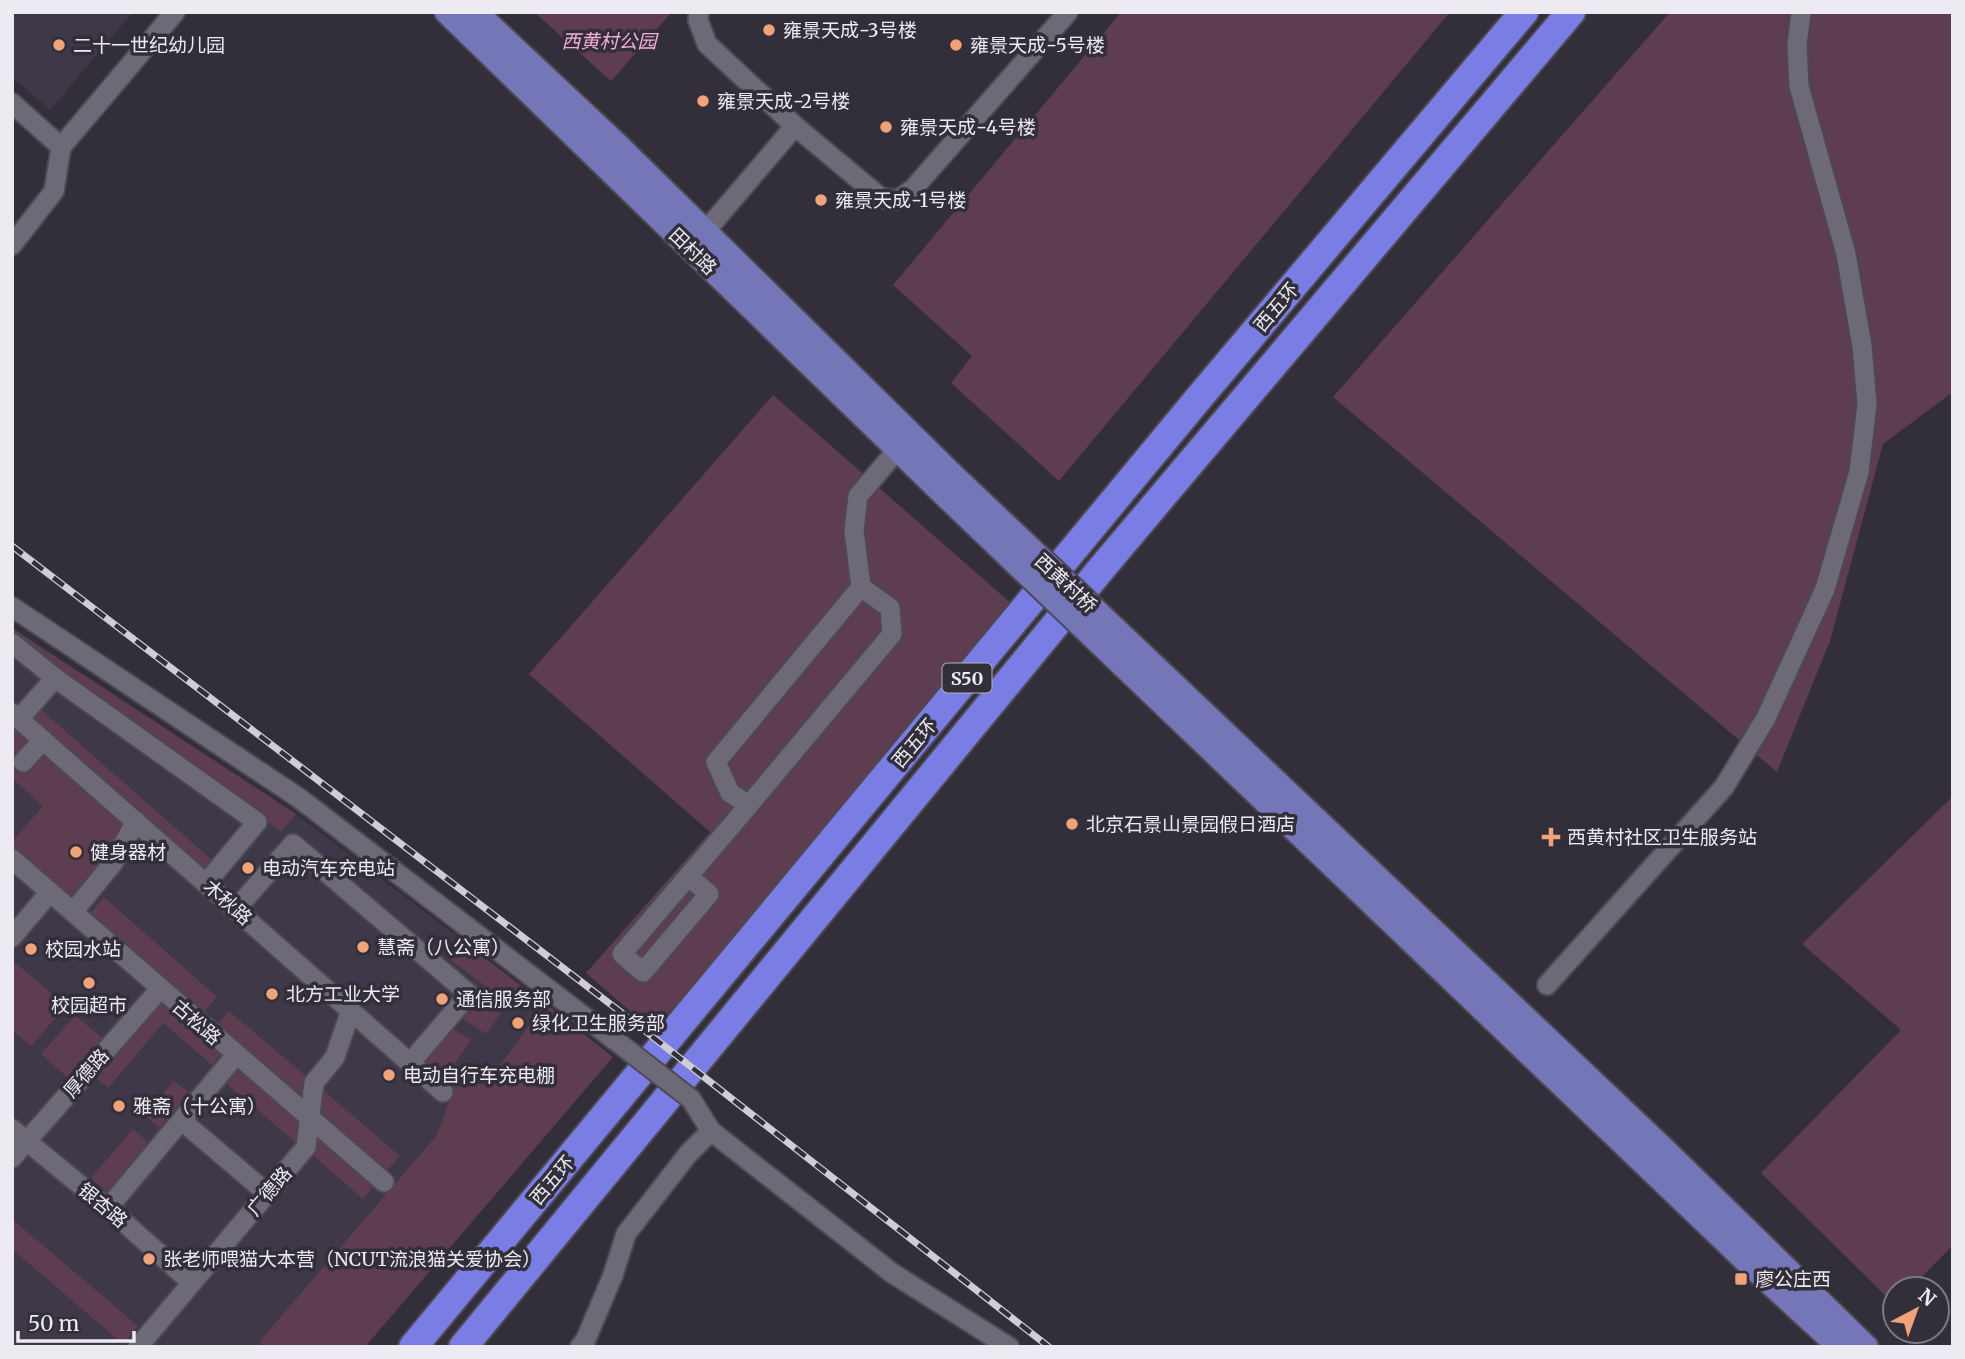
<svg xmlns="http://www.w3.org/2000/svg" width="1965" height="1359" viewBox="0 0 1965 1359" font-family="Merriweather,'Noto Sans SC',serif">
  <rect width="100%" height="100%" fill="#322e3a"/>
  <g fill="#3e3848">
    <polygon points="12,12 133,12 50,110 12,77"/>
    <polygon points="12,628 296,814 565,1018 293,1347 12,1347"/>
  </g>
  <g fill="#5d3d4f">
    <polygon points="534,12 672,12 611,81"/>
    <polygon points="1121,12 1450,12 1059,481 951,383 972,356 893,285"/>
    <polygon points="1670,12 1953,12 1953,392 1883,444 1830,641 1777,772 1333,397"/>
    <polygon points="773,395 1020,611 653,1031 586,973 710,832 529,674"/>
    <polygon points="12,628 296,814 281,832 58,674 12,636"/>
    <polygon points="39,708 212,860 202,870 29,719"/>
    <polygon points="12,727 125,825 109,858 71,902 12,850 12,842 43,806 12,778"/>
    <polygon points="1953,796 1953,1245 1910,1289 1895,1289 1895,1305 1761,1173 1901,1030 1802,944"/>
    <polygon points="104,897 217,997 201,1015 88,916"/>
    <polygon points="462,941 520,985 486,1034 460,1017 484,985 448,958"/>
    <polygon points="12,960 66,1006 31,1046 12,1030"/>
    <polygon points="160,997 222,1052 212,1065 163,1023 108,1088 93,1075"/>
    <polygon points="545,1003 613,1057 365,1347 265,1347 259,1342 437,1135 453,1091 420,1063 450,1027 471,1040 455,1063 486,1085"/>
    <polygon points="229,1011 307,1077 302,1104 214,1029"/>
    <polygon points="75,1015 103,1039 69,1079 41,1054"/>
    <polygon points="240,1066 299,1118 296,1143 226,1083"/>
    <polygon points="174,1081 189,1093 159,1128 145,1115"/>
    <polygon points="323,1090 400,1156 384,1174 320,1118"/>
    <polygon points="133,1129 149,1143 107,1192 91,1178"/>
    <polygon points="317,1133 375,1184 363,1199 314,1156"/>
    <polygon points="12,1219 138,1326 123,1344 12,1249"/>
  </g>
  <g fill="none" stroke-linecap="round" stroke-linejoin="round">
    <defs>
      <g id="minor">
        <polyline points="699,12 698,20 707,44 795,126 881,198 898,200 913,189 1068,12"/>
        <polyline points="12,103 61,147"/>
        <polyline points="704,233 795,126"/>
        <polyline points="12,245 54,191 61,147 175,12"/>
        <polyline points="861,587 890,608 892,634 749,805 730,793 716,762 861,587 854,531 858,496 898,449"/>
        <polyline points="12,607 299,798 629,1051"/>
        <polyline points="12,643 55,678 257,822 207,882"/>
        <polyline points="12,713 443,1092"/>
        <polyline points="19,719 55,678"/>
        <polyline points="23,762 43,740"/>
        <polyline points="12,859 384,1182"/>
        <polyline points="688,876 709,894 643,972 622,954 749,805"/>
        <polyline points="236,909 293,844 469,994 410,1063"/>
        <polyline points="73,912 113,863 136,821"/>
        <polyline points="12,937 50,892"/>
        <polyline points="1547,985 1724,787 1766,718 1825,589 1859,472 1867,404 1862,346 1846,254 1799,86 1797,45 1801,12"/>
        <polyline points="182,1121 267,1193"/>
        <polyline points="12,1129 108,1208 192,1283"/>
        <polyline points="711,1131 892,1273 1009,1347"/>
        <polyline points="12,1158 160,989"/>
        <polyline points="108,1208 236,1055"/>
        <polyline points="138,1347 306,1147 314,1083 335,1057 351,1010"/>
        <polyline points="580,1347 586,1339 613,1275 626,1234 688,1154 711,1131 691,1099"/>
      </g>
      <g id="major">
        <polyline points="447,12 940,490"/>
        <polyline points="475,12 617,145 952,475"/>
        <polyline points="1181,692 1662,1148 1866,1347"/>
        <polyline points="1167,707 1752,1266 1840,1347"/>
      </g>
      <g id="highway">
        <polyline points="413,1347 1198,399 1524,12"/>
        <polyline points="463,1347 1101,569 1571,12"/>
      </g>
    </defs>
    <use href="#minor" stroke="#4d4953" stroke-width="23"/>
    <use href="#major" stroke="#4d4953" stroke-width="28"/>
    <use href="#highway" stroke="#4d4953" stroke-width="32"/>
    <use href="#minor" stroke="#6e6976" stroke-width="19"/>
    <use href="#major" stroke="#7576b8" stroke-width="24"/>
    <use href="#highway" stroke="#7a7ee4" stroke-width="28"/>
    <defs>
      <polyline id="rail" points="12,546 635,1023 1049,1347"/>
    </defs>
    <use href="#rail" stroke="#d0cdd6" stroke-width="7"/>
    <use href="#rail" stroke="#322e3a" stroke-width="4.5" stroke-dasharray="13" stroke-linecap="butt"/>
    <defs>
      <polyline id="minor-bridge" points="629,1051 691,1099"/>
      <g id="major-bridge">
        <polyline points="952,475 1181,692"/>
        <polyline points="940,490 1167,707"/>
      </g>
    </defs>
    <use href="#minor-bridge" stroke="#4d4953" stroke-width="23" stroke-linecap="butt"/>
    <use href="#major-bridge" stroke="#4d4953" stroke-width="28" stroke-linecap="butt"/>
    <use href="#minor-bridge" stroke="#6e6976" stroke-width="19"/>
    <use href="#major-bridge" stroke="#7576b8" stroke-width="24"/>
  </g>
  <g fill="#f0a279" stroke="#322e3a" stroke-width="2.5">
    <circle cx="769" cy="30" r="7"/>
    <circle cx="59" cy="45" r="7"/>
    <circle cx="956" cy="45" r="7"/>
    <circle cx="703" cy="101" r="7"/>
    <circle cx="886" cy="127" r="7"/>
    <circle cx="821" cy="200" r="7"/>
    <circle cx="1072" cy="824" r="7"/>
    <path d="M1547.5 826.5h7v7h7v7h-7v7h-7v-7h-7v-7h7z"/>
    <circle cx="76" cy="852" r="7"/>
    <circle cx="248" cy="868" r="7"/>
    <circle cx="363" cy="947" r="7"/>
    <circle cx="31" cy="949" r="7"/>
    <circle cx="89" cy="983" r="7"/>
    <circle cx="272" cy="994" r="7"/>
    <circle cx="442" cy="999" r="7"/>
    <circle cx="518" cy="1023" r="7"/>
    <circle cx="389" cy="1075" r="7"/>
    <circle cx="119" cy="1106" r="7"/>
    <circle cx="149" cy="1259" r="7"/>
    <rect x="1734" y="1272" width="14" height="14" rx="3.5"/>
  </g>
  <g text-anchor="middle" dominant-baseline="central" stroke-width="7" stroke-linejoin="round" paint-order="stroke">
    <rect fill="#322e3a" stroke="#b5b2bb" stroke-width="2" x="942.5" y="663.5" width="49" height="29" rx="5"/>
    <g font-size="18" font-weight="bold" fill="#edeaf2">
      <text x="967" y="678">S50</text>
    </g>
    <g font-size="19" fill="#edeaf2" stroke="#322e3a" text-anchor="start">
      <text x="783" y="30">雍景天成-3号楼</text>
      <text x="73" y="45">二十一世纪幼儿园</text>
      <text x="970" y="45">雍景天成-5号楼</text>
      <text x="717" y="101">雍景天成-2号楼</text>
      <text x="900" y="127">雍景天成-4号楼</text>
      <text x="835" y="200">雍景天成-1号楼</text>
      <text x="1086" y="824">北京石景山景园假日酒店</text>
      <text x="1567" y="837">西黄村社区卫生服务站</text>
      <text x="90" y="852">健身器材</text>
      <text x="262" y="868">电动汽车充电站</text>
      <text x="377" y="947">慧斋（八公寓）</text>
      <text x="45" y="949">校园水站</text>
      <text x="286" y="994">北方工业大学</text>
      <text x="456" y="999">通信服务部</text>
      <text x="89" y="1005" text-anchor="middle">校园超市</text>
      <text x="532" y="1023">绿化卫生服务部</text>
      <text x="403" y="1075">电动自行车充电棚</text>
      <text x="133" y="1106">雅斋（十公寓）</text>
      <text x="163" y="1259">张老师喂猫大本营（NCUT流浪猫关爱协会）</text>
      <text x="1755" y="1279">廖公庄西</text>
    </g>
    <g font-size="19" font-style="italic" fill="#f3afd5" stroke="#322e3a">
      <text x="609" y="41">西黄村公园</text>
    </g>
    <g font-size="19" fill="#edeaf2" stroke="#322e3a">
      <text transform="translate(693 251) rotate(44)">田村路</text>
      <text transform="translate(1276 307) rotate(-50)">西五环</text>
      <text transform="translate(1066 583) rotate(43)">西黄村桥</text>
      <text transform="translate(914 743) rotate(-50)">西五环</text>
      <text transform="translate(228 902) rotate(42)">木秋路</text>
      <text transform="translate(197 1022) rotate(41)">古松路</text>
      <text transform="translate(86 1073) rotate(-49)">厚德路</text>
      <text transform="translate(552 1180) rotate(-50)">西五环</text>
      <text transform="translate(269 1191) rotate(-50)">广德路</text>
      <text transform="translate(103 1205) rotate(40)">银杏路</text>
    </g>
  </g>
  <rect width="1965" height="1359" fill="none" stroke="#edeaf2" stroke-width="28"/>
  <g transform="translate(1916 1310) rotate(41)"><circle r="33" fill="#322e3a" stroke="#7d7984" stroke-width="2"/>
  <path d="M0-5L12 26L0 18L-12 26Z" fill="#f0a279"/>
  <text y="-10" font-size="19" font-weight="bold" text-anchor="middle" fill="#edeaf2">N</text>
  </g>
  <path d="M18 1331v10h116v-10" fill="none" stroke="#edeaf2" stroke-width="3.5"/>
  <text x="28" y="1331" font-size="21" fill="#edeaf2" stroke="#322e3a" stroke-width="5" paint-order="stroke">50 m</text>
</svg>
